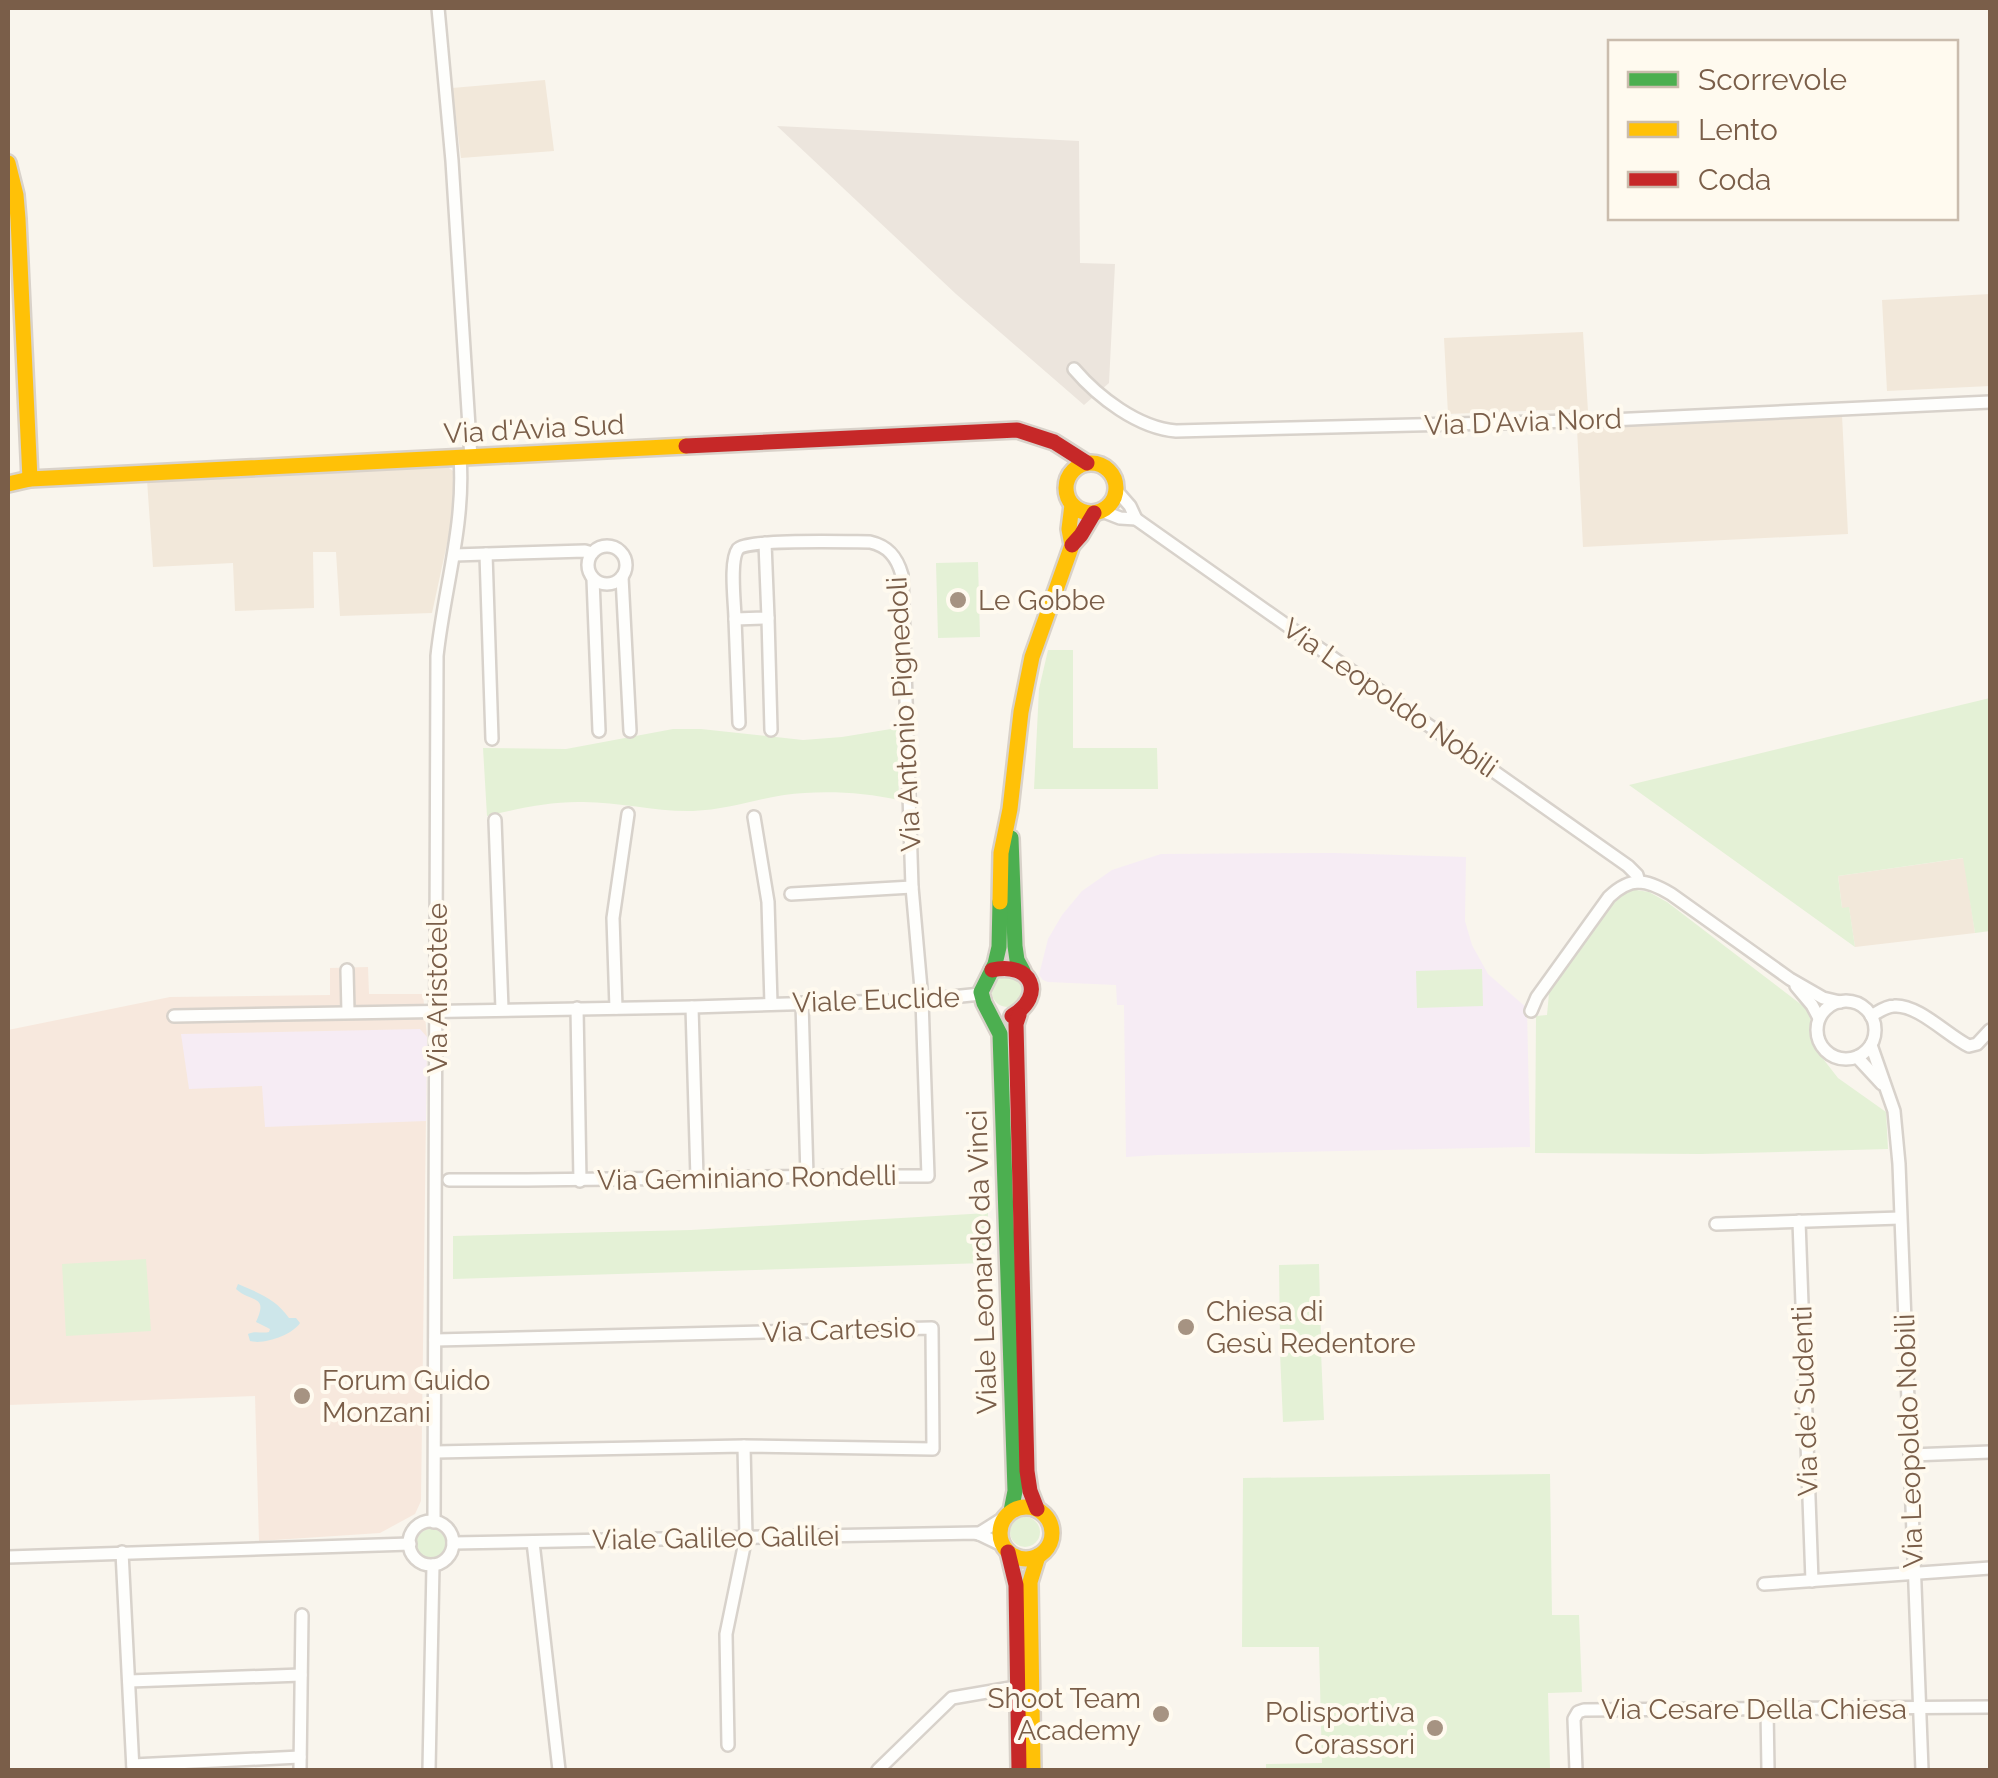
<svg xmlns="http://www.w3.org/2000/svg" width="1998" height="1778" viewBox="0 0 1998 1778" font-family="Raleway,sans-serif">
  <rect width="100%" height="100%" fill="#f9f5ed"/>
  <g fill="#f2e8da">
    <polygon points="545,80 554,151 461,158 452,88"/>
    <polygon points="1990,294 1990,386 1887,391 1882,300"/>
    <polygon points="1583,332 1589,427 1842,415 1848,534 1583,547 1576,409 1448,414 1444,338"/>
    <polygon points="445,465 453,471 453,516 432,613 340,616 336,552 313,552 314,608 235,611 233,563 153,567 147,480"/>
    <polygon points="1964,858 1975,933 1855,947 1849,908 1842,908 1838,876"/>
  </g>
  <polygon fill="#f7e8dd" points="368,967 369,994 423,994 427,1037 421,1501 415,1514 380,1533 259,1541 255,1396 8,1405 8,1030 170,997 330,995 330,968"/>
  <polygon fill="#ece5dd" points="777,126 1079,141 1080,263 1115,264 1109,383 1084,405 956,294"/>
  <g fill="#f6ecf4">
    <polygon points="1334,853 1466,857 1465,921 1472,945 1488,974 1527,1008 1530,1147 1158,1155 1126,1157 1124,1005 1117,1005 1116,985 1048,982 1043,980 1039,975 1048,939 1062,915 1082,891 1112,870 1161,854"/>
    <polygon points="420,1029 427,1037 426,1121 265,1127 262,1086 189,1089 181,1034"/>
  </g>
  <g fill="#e4f1d6">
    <polygon points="978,562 980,637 938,638 936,563"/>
    <polygon points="1048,650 1073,650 1073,748 1157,748 1158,789 1034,789 1039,689"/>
    <polygon points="1990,698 1990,931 1975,933 1963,858 1838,876 1842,908 1849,907 1855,947 1629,785"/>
    <path d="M 897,728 L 899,800 C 862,792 821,790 784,795 C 753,800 725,810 693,811 C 655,812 617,801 578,802 C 547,802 517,809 487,816 L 483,748 L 566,749 L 673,729 L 701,729 L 803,740 L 842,737 Z"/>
    <polygon points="1630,889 1649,892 1667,902 1807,1009 1824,1060 1838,1078 1886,1112 1888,1149 1701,1154 1535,1153 1536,1016 1547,1015 1549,993 1612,903 1624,892"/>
    <polygon points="1482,969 1483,1006 1417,1008 1416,971"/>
    <circle cx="1007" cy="992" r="15"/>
    <polygon points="988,1213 986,1263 453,1279 453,1236 691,1230"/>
    <polygon points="146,1259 151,1331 66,1336 62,1264"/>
    <polygon points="1319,1264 1321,1341 1280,1342 1279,1265"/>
    <polygon points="1321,1352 1324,1420 1283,1422 1280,1353"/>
    <polygon points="1550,1474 1552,1615 1579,1615 1582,1692 1548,1693 1550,1768 1538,1768 1537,1770 1266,1770 1266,1764 1322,1763 1319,1647 1242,1647 1243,1478"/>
    <circle cx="1025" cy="1532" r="15"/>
    <circle cx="431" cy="1544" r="15"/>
  </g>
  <path fill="#cde6ea" d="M 238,1284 C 259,1293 276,1299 289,1318 L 296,1318 L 300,1323 C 292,1335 264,1345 250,1341 L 248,1334 C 255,1330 262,1334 269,1332 L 270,1329 L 256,1322 C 269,1294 251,1303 236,1289 Z"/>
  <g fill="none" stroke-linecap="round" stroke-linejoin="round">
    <defs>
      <g id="street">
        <polyline points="438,8 452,161 471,458"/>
        <path d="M 1074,369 C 1098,397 1138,428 1176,431 L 1610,420 L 1990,402"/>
        <polyline points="1102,511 1120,518 1136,519 1130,506 1116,490"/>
        <polyline points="1136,519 1628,866 1637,875 1639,882"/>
        <circle cx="607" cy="565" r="19"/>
        <polyline points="486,554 492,739"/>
        <polyline points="454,555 585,551 592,553"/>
        <polyline points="622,577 630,731"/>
        <polyline points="593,579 599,731"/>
        <polyline points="768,618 771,730"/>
        <polyline points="735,619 739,723"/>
        <polyline points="754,817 768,902 771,1004"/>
        <polyline points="495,820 502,1009"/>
        <polyline points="791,894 912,887"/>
        <polyline points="347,970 348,1012"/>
        <polyline points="1796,986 1812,1005 1819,1018"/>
        <circle cx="1846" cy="1030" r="29"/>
        <polyline points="802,1003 807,1176"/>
        <polyline points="692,1007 697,1178"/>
        <polyline points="577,1008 580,1181"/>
        <polyline points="616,1008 613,918 628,814"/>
        <path d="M 1531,1011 L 1537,997 L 1609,897 C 1631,876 1646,879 1671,894 L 1790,979 L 1823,998 L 1840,1002"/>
        <polyline points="174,1016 692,1007 922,1000 981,994"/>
        <path d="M 1871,1016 C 1878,1012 1886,1006 1894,1006 C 1918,1004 1948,1036 1969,1046 L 1977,1044 L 1990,1030"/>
        <polyline points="1871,1045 1894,1111 1899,1164 1922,1770"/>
        <polyline points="1857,1057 1882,1084"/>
        <path d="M 449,1180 C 609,1181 768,1175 928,1176 L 922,1000 L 912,887 L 902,575 C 897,557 888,546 870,542 C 850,542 746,539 738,549 C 729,561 735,604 735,619 L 768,618 L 765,543"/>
        <polyline points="1799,1221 1812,1581"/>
        <polyline points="1716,1224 1900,1218"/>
        <polyline points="435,1452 744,1446 933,1449 932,1328 435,1340"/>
        <polyline points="1911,1455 1990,1452"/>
        <circle cx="431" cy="1543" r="22"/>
        <path d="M 434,1522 L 437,656 C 444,589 465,525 460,457"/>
        <polyline points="978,1534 1005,1517"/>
        <polyline points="533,1542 559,1770"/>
        <polyline points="453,1543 977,1533 1004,1546"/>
        <polyline points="122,1552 133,1770"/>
        <polyline points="8,1557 410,1544"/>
        <polyline points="1764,1584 1990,1568"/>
        <polyline points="129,1681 301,1675"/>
        <polyline points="1767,1709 1768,1770"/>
        <polyline points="728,1745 726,1634 746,1537 744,1446"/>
        <polyline points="133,1765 300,1757"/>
        <polyline points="300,1770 302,1615"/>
        <polyline points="429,1770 433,1565"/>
        <polyline points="878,1770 952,1698 1022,1686"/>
        <polyline points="1576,1770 1574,1719 1578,1712 1584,1710 1990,1707"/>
      </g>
      <g id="fast">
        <polyline points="1011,838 1015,946 1017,960 1023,971"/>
        <polyline points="1000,902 999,947 995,964 981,992 984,1003 1000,1034 1015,1491 1011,1511"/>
      </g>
      <g id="slow">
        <polyline points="8,163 16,195 18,219 30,479"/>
        <circle cx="1091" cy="488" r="25"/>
        <polyline points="8,484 30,479 686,446"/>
        <polyline points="1000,902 1001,853 1010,809 1021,712 1032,657 1072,545 1069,529 1072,505"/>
        <circle cx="1026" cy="1533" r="26"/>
        <polyline points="1033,1770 1030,1582 1038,1556"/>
      </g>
      <g id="jam">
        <polyline points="686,446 1017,430 1054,442 1087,463"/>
        <polyline points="1072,545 1081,535 1094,513"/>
        <path d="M 992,970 C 1031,961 1047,995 1012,1016"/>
        <polyline points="1019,1015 1016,1024 1027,1471 1030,1491 1037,1509"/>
        <polyline points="1008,1552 1016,1585 1019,1770"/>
      </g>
    </defs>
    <use href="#street" stroke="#d8d2cb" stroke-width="16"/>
    <use href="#fast" stroke="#d9d2ca" stroke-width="20"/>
    <use href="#slow" stroke="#d9d2ca" stroke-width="20"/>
    <use href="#jam" stroke="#d9d2ca" stroke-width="20"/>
    <use href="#street" stroke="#fefefc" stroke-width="11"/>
    <use href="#fast" stroke="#4caf50" stroke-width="15"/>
    <use href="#slow" stroke="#ffc107" stroke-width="15"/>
    <use href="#jam" stroke="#c62828" stroke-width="15"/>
  </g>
  <g fill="#a69382" stroke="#fffaef" stroke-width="4">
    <circle cx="958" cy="600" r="10"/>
    <circle cx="1186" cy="1327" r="10"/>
    <circle cx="302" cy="1396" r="10"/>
    <circle cx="1161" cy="1714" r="10"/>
    <circle cx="1435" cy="1728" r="10"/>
  </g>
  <g text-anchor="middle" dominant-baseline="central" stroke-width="8" stroke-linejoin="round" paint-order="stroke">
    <g font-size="28" fill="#7a5e49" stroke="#fffaef">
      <text transform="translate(1523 422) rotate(-2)">Via D'Avia Nord</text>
      <text transform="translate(534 429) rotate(-3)">Via d'Avia Sud</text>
      <text transform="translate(1390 698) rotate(35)">Via Leopoldo Nobili</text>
      <text transform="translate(904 714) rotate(-93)">Via Antonio Pignedoli</text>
      <text transform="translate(437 988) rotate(-90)">Via Aristotele</text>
      <text transform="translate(876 1000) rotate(-2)">Viale Euclide</text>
      <text transform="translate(747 1178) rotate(-1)">Via Geminiano Rondelli</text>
      <text transform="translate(982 1262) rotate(-92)">Viale Leonardo da Vinci</text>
      <text transform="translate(839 1330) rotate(-2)">Via Cartesio</text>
      <text transform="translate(1805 1401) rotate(-92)">Via de’ Sudenti</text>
      <text transform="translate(1909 1441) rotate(-92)">Via Leopoldo Nobili</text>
      <text transform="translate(716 1538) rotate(-1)">Viale Galileo Galilei</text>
      <text x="1754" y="1709">Via Cesare Della Chiesa</text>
    </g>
    <g font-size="28" fill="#7a5e49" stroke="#fffaef" text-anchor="start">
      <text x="978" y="600">Le Gobbe</text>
      <text x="1206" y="1311">Chiesa di<tspan x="1206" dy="32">Gesù Redentore</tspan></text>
      <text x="322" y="1380">Forum Guido<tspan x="322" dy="32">Monzani</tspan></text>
      <text x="1141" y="1698" text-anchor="end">Shoot Team<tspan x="1141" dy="32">Academy</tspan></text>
      <text x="1415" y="1712" text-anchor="end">Polisportiva<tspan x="1415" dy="32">Corassori</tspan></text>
    </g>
  </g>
  <rect width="1998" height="1778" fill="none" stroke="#7a5e49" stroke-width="20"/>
  <rect x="1608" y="40" width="350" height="180" fill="#fffaef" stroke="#cabcad" stroke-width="2.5"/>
  <rect x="1628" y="72" width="50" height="15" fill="#4caf50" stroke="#cabcad" stroke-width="2.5"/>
  <text x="1698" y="90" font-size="30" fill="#7a5e49">Scorrevole</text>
  <rect x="1628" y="122" width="50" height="15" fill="#ffc107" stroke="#cabcad" stroke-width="2.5"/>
  <text x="1698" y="140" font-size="30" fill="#7a5e49">Lento</text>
  <rect x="1628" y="172" width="50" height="15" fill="#c62828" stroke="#cabcad" stroke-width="2.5"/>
  <text x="1698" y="190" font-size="30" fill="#7a5e49">Coda</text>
</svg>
